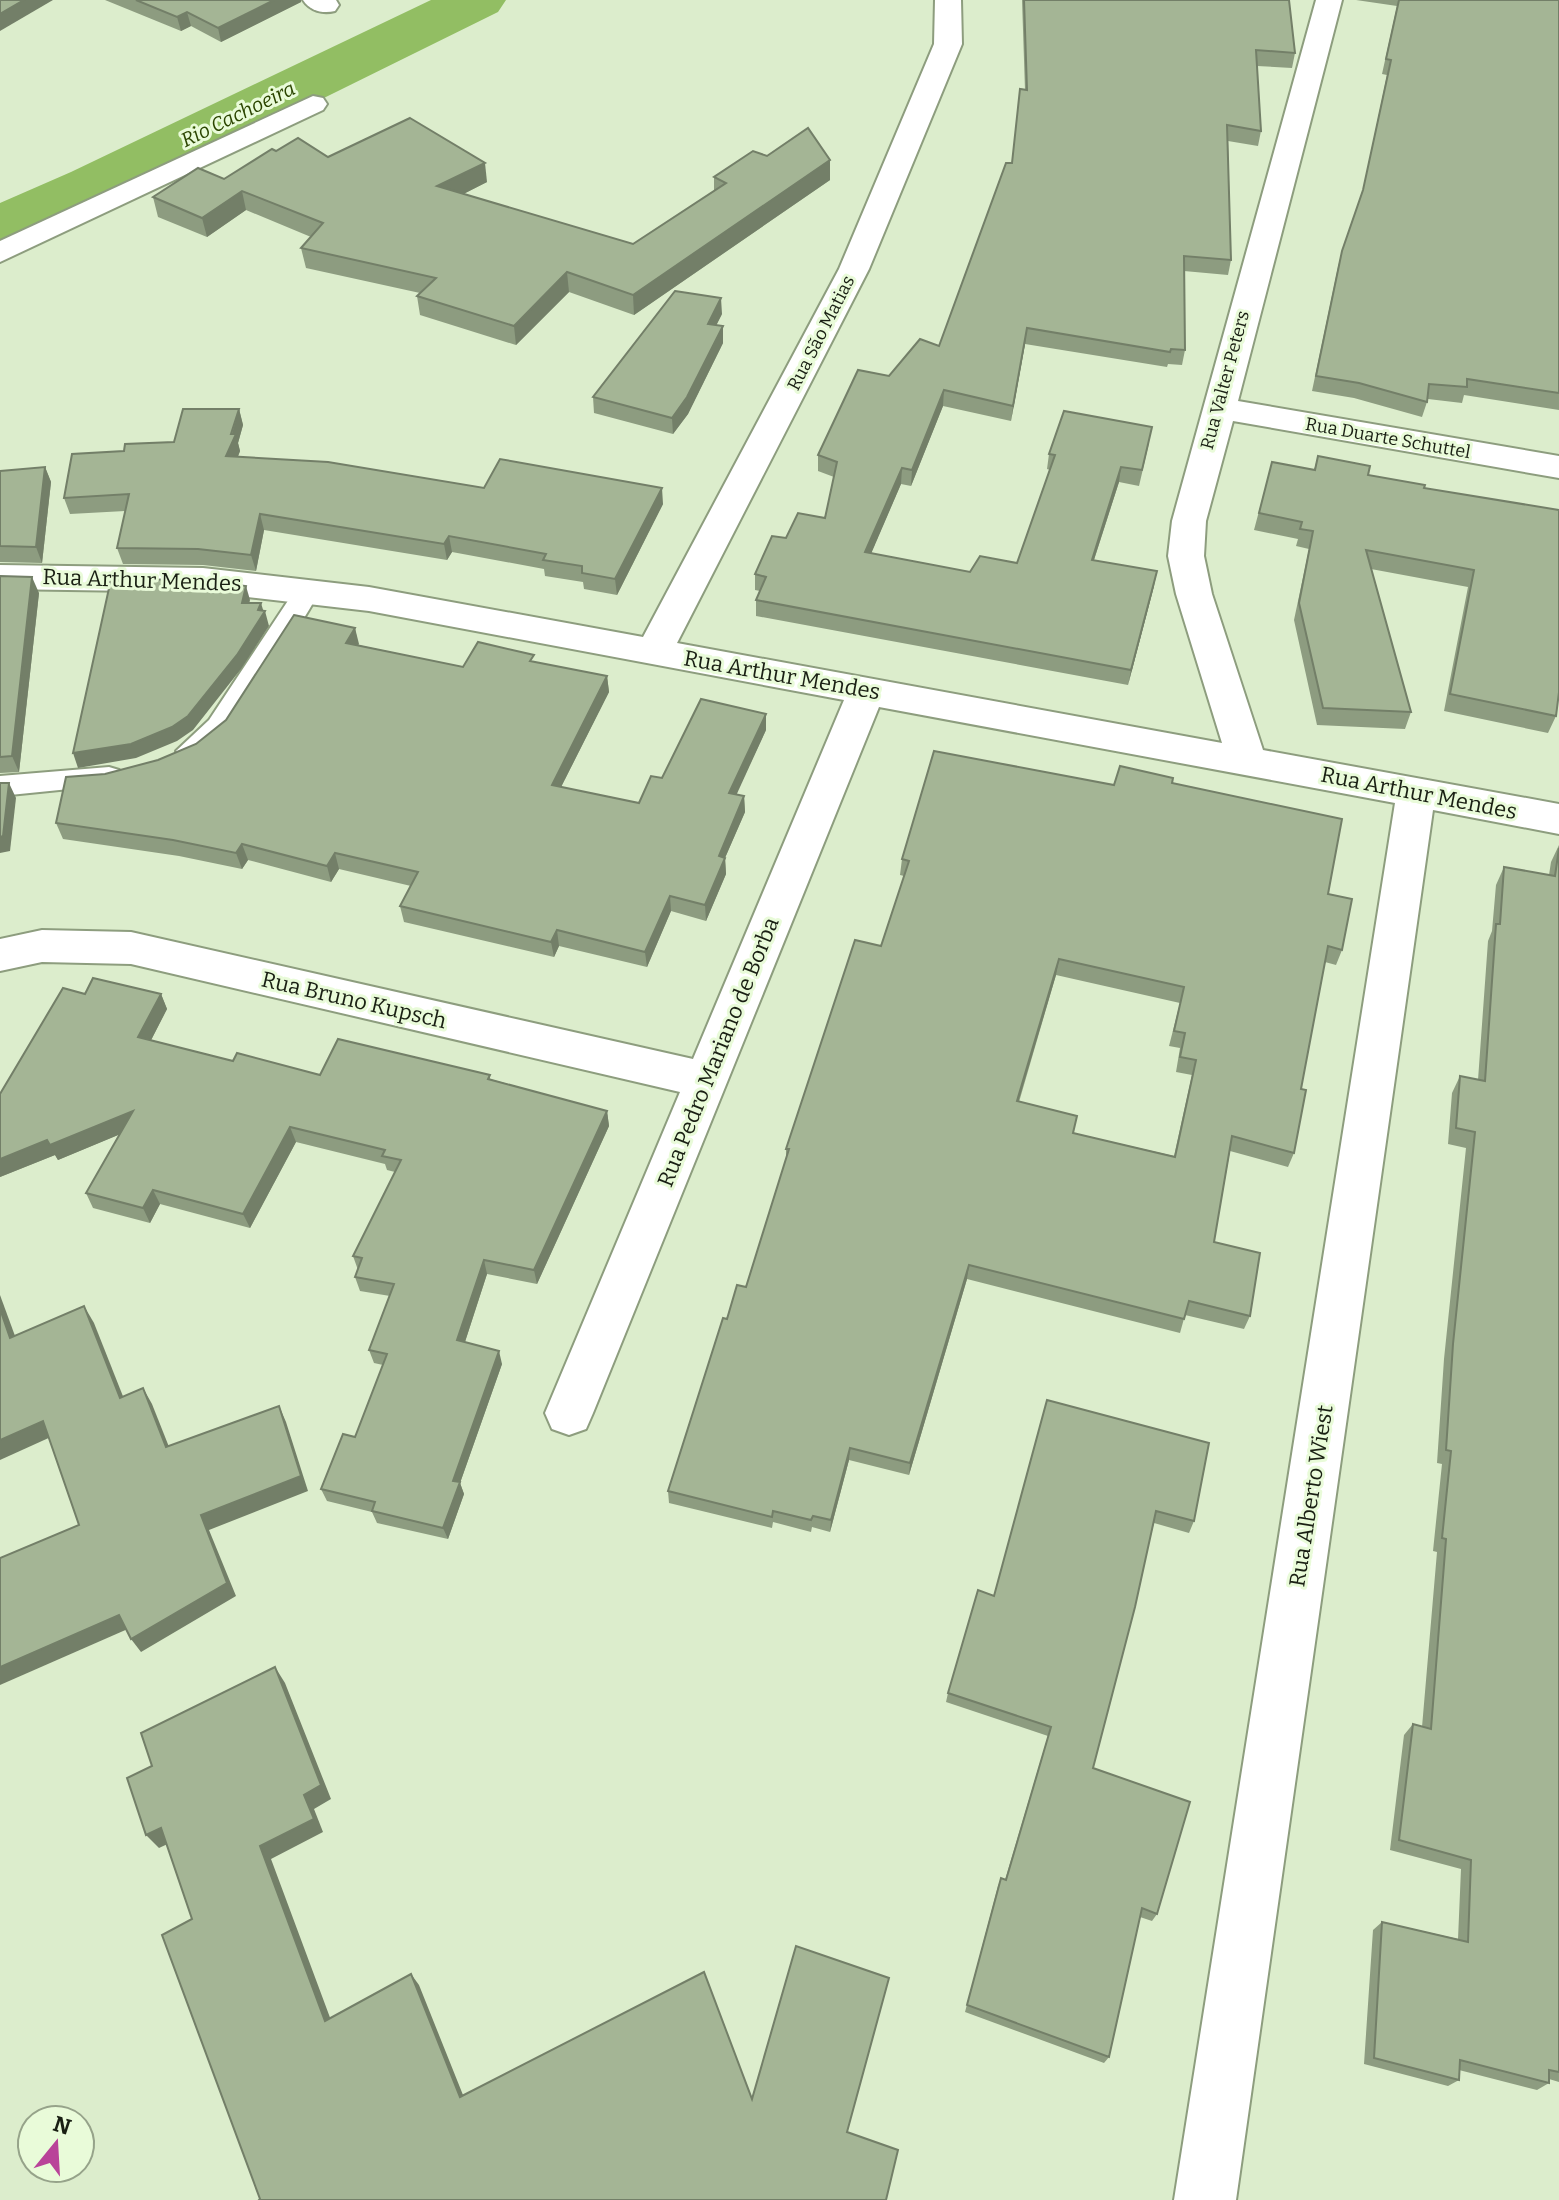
<svg xmlns="http://www.w3.org/2000/svg" width="1559" height="2200" viewBox="0 0 1559 2200" font-family="Bitter,serif">
  <rect width="100%" height="100%" fill="#dcedcc"/>
  <g fill="none" stroke-linecap="round" stroke-linejoin="round">
    <polygon fill="#92be63" fill-rule="evenodd" points="431,0 506,0 498,12 117,200 23,241 0,247 0,203 71,172"/>
    <defs>
      <g id="lane">
        <path d="M 308,581 L 317,584 L 321,590 C 298,627 233,743 198,759 C 191,762 187,760 180,758 L 176,751 L 209,720 L 299,584 Z"/>
        <polygon points="109,767 119,770 123,777 119,784 0,796 0,776"/>
      </g>
      <g id="street">
        <path d="M 303,0 L 336,0 L 339,5 L 335,11 C 323,14 310,11 303,0 Z"/>
        <polygon points="935,0 961,0 962,44 869,269 677,643 1222,743 1176,594 1168,556 1172,521 1316,0 1342,0 1238,401 1559,456 1559,478 1233,421 1206,521 1204,556 1212,594 1263,750 1559,804 1559,834 1433,810 1236,2200 1174,2200 1395,803 879,707 593,1413 586,1429 569,1435 552,1429 545,1413 680,1092 131,964 42,962 0,971 0,939 42,930 131,932 693,1059 844,700 369,611 203,592 0,589 0,565 203,568 369,587 643,637 839,269 934,44"/>
        <polygon points="313,96 323,98 327,104 323,110 0,262 0,241"/>
      </g>
    </defs>
    <use href="#lane" stroke="#8d9d7e" stroke-width="4"/>
    <use href="#street" stroke="#8d9d7e" stroke-width="4"/>
    <use href="#lane" fill="#fff" fill-rule="evenodd"/>
    <use href="#street" fill="#fff" fill-rule="evenodd"/>
  </g>
  <g fill="#8d9c80" fill-rule="evenodd">
    <polygon points="105,0 301,0 301,2 221,42 191,26 181,31"/>
    <polygon points="1022,0 1289,0 1295,53 1292,68 1257,66 1261,131 1258,146 1228,141 1231,260 1228,275 1184,271 1185,350 1182,365 1168,364 1167,367 1025,344 1011,421 943,406 911,486 901,484 871,553 970,572 1017,563 1050,470 1047,469 1049,454 1149,443 1139,486 1119,482 1094,560 1154,586 1128,685 756,616 756,600 760,591 755,590 755,574 786,538 825,518 834,477 818,471 818,455 889,376 939,346 1012,163 1025,90"/>
    <polygon points="1356,0 1559,0 1559,410 1464,395 1462,403 1428,399 1422,417 1354,398 1312,391 1338,267 1342,251 1362,195 1387,75 1382,74 1397,6"/>
    <polygon points="276,151 328,157 487,182 463,194 633,244 714,191 714,177 830,180 634,315 569,292 516,345 420,315 417,296 420,293 306,268 301,248 311,237 246,210 207,237 158,217 153,197 224,179"/>
    <polygon points="722,314 716,325 723,343 688,414 673,434 594,413 593,397"/>
    <polygon points="239,409 243,425 238,443 240,451 238,457 484,488 663,504 617,595 584,589 583,582 545,576 544,569 452,552 447,560 264,530 256,571 203,565 123,564 117,548 125,511 70,514 64,498 124,451 174,442"/>
    <polygon points="1318,456 1368,475 1424,488 1559,510 1556,716 1548,733 1444,711 1468,587 1371,569 1411,712 1405,729 1317,725 1294,620 1309,549 1296,546 1298,539 1254,530 1272,462 1314,470"/>
    <polygon points="45,467 51,482 42,563 0,562 0,471"/>
    <polygon points="0,576 39,593 19,772 0,773"/>
    <polygon points="355,628 358,645 463,667 535,662 607,676 609,692 561,787 639,803 662,778 766,730 736,794 744,796 745,812 725,858 726,874 706,921 671,911 647,967 559,946 554,957 404,922 400,906 411,886 339,869 331,882 248,860 242,869 179,856 63,839 56,823 105,774 158,760 196,744"/>
    <path d="M 1172,783 L 1328,894 L 1342,950 L 1336,965 L 1325,962 L 1301,1089 L 1294,1153 L 1288,1167 L 1230,1151 L 1214,1242 L 1250,1316 L 1244,1329 L 1185,1315 L 1180,1333 L 967,1279 L 909,1475 L 849,1460 L 830,1532 L 812,1527 L 811,1532 L 773,1522 L 772,1528 L 669,1503 L 668,1491 L 727,1319 L 746,1287 L 786,1158 L 786,1149 L 881,946 L 904,876 L 900,875 L 902,859 L 1114,785 ZM 1056,975 L 1180,1003 L 1169,1046 L 1180,1048 L 1176,1072 L 1192,1075 L 1174,1156 L 1073,1133 L 1019,1102 Z"/>
    <polygon points="1559,845 1559,2082 1549,2079 1549,2083 1537,2090 1459,2070 1459,2080 1448,2086 1364,2064 1373,1930 1382,1922 1458,1939 1461,1869 1390,1850 1404,1735 1413,1724 1422,1727 1437,1552 1433,1551 1442,1464 1437,1463 1444,1359 1466,1148 1448,1144 1452,1093 1460,1076 1478,1080 1488,941 1492,931 1496,885 1504,867 1549,875 1551,862"/>
    <polygon points="85,994 161,994 167,1009 151,1040 233,1061 320,1075 490,1075 490,1079 607,1111 609,1126 537,1284 487,1274 465,1342 502,1364 460,1483 464,1494 448,1539 377,1523 372,1512 327,1501 321,1489 355,1437 383,1365 374,1363 369,1350 390,1296 360,1291 355,1277 358,1270 353,1256 395,1172 387,1170 385,1164 296,1142 250,1228 160,1204 150,1223 93,1208 86,1193 120,1134 58,1160 55,1155 0,1177 0,1094"/>
    <polygon points="1047,1400 1194,1521 1189,1533 1154,1523 1093,1768 1157,1914 1152,1921 1140,1917 1109,2057 1104,2063 965,2012 998,1886 1001,1878 1005,1880 1048,1736 946,1702 948,1693 994,1596"/>
  </g>
  <g fill="#737f68">
    <polygon points="24,0 53,0 0,31 0,14"/>
    <polygon points="274,0 301,0 301,2 221,42 218,28"/>
    <polygon points="187,12 191,26 181,31 177,17"/>
    <polygon points="830,160 830,180 634,315 633,295"/>
    <polygon points="485,163 487,182 440,206 437,186"/>
    <polygon points="242,191 246,210 207,237 202,218"/>
    <polygon points="567,272 569,292 516,345 514,326"/>
    <polygon points="721,298 722,314 709,340 708,324"/>
    <polygon points="723,326 723,343 688,414 673,434 672,418"/>
    <polygon points="1027,328 1025,344 1011,421 1013,406"/>
    <polygon points="944,390 943,406 911,486 912,470"/>
    <polygon points="239,409 243,425 238,443 240,451 231,472 226,456"/>
    <polygon points="45,467 51,482 42,563 36,547"/>
    <polygon points="1121,467 1119,482 1089,575 1092,560"/>
    <polygon points="902,468 901,484 865,568 865,552"/>
    <polygon points="662,488 663,504 617,595 615,579"/>
    <polygon points="260,514 264,530 256,571 251,555"/>
    <polygon points="449,536 452,552 447,560 444,544"/>
    <polygon points="1157,571 1154,586 1128,685 1131,670"/>
    <polygon points="32,577 39,593 19,772 12,756"/>
    <polygon points="246,586 250,600 246,618 242,603"/>
    <polygon points="261,603 264,613 265,611 269,626 241,669 193,730 177,741 136,758 78,768 73,753 258,610"/>
    <polygon points="355,628 359,644 350,659 346,643"/>
    <polygon points="607,676 609,692 554,801 552,785"/>
    <polygon points="766,714 766,730 730,809 729,793"/>
    <polygon points="9,783 16,798 10,851 0,853 0,837"/>
    <polygon points="744,796 745,812 721,867 725,858 726,874 706,921 705,905 719,856"/>
    <polygon points="242,844 248,860 242,869 236,853"/>
    <polygon points="335,853 339,869 331,882 327,866"/>
    <polygon points="670,896 671,911 647,967 645,952"/>
    <polygon points="557,930 559,946 554,957 551,942"/>
    <polygon points="1059,959 1056,975 1014,1116 1017,1101"/>
    <polygon points="161,994 167,1009 145,1052 138,1037"/>
    <polygon points="133,1111 140,1126 58,1160 55,1155 0,1177 0,1159 47,1140"/>
    <polygon points="607,1111 609,1126 537,1284 534,1270"/>
    <polygon points="290,1127 296,1142 250,1228 243,1214"/>
    <polygon points="153,1190 160,1204 150,1223 143,1208"/>
    <polygon points="484,1260 487,1274 461,1354 457,1340"/>
    <polygon points="969,1265 967,1279 909,1475 910,1463"/>
    <polygon points="0,1295 22,1355 10,1338 0,1309"/>
    <polygon points="84,1306 94,1323 130,1414 120,1398"/>
    <polygon points="499,1351 502,1364 460,1483 464,1494 448,1539 443,1528 453,1481"/>
    <polygon points="143,1388 152,1404 175,1462 166,1447"/>
    <polygon points="279,1406 286,1422 308,1491 209,1530 236,1596 141,1652 131,1639 201,1515"/>
    <polygon points="43,1421 53,1436 0,1460 0,1440"/>
    <polygon points="850,1448 849,1460 830,1532 831,1520"/>
    <polygon points="119,1615 130,1628 0,1685 0,1667"/>
    <polygon points="275,1667 285,1683 331,1799 314,1809 323,1832 271,1859 335,2031 325,2021 260,1846 304,1795"/>
    <polygon points="161,1828 174,1841 159,1848 146,1835"/>
    <polygon points="411,1974 419,1985 467,2105 460,2097"/>
  </g>
  <g fill="#a4b595" stroke="#737f68" stroke-width="2" fill-rule="evenodd">
    <polygon points="0,0 24,0 0,14"/>
    <polygon points="136,0 274,0 218,28 187,12 177,17"/>
    <polygon points="1024,0 1289,0 1295,53 1256,50 1261,131 1227,125 1231,260 1184,256 1185,350 1171,349 1170,352 1027,328 1013,406 944,390 912,470 902,468 865,552 970,572 980,556 1017,563 1055,455 1049,454 1064,411 1152,427 1142,470 1121,467 1092,560 1157,571 1131,670 756,600 766,577 755,574 772,536 786,538 798,513 825,518 837,462 818,455 858,370 889,376 920,339 939,346 1006,163 1012,163 1020,89 1027,90"/>
    <polygon points="1399,0 1559,0 1559,393 1467,379 1467,387 1429,384 1427,402 1359,383 1316,376 1342,251 1363,190 1391,60 1386,59"/>
    <polygon points="410,118 485,163 437,186 633,244 726,183 714,177 753,151 767,156 808,128 830,160 633,295 567,272 514,326 417,296 436,278 301,248 323,223 242,191 202,218 153,197 198,168 224,179 272,149 276,151 298,138 328,157"/>
    <polygon points="675,291 721,298 708,324 723,326 687,397 672,418 593,397"/>
    <polygon points="183,409 239,409 231,434 236,434 226,456 328,462 484,488 500,459 662,488 615,579 582,573 582,566 543,560 546,554 449,536 444,544 260,514 251,555 198,549 117,548 129,494 64,498 72,454 124,451 125,444 174,442"/>
    <polygon points="1318,456 1370,466 1368,475 1425,485 1424,488 1559,510 1559,692 1556,716 1450,694 1474,570 1366,550 1411,712 1323,708 1299,603 1313,531 1300,529 1302,522 1259,513 1272,462 1315,470"/>
    <polygon points="45,467 36,547 0,546 0,471"/>
    <polygon points="0,576 32,577 12,756 0,757"/>
    <polygon points="111,579 198,580 246,586 242,603 261,603 258,610 265,611 237,655 188,716 172,727 131,744 73,753"/>
    <polygon points="294,615 355,628 346,643 463,667 478,642 534,655 530,661 607,676 552,785 639,803 651,776 662,778 701,699 766,714 729,793 744,796 719,856 725,858 705,905 670,896 645,952 557,930 551,942 400,906 418,872 335,853 327,866 242,844 236,853 173,840 56,823 66,777 105,774 158,760 196,744 226,720"/>
    <path d="M 934,751 L 1114,785 L 1120,766 L 1173,778 L 1172,783 L 1342,819 L 1328,894 L 1352,899 L 1342,950 L 1328,946 L 1301,1089 L 1306,1090 L 1294,1153 L 1232,1136 L 1214,1242 L 1260,1253 L 1250,1316 L 1189,1301 L 1184,1319 L 969,1265 L 910,1463 L 850,1448 L 831,1520 L 813,1516 L 811,1520 L 773,1511 L 772,1517 L 668,1491 L 723,1318 L 727,1319 L 737,1285 L 746,1287 L 789,1149 L 786,1149 L 855,940 L 881,946 L 909,861 L 902,859 ZM 1059,959 L 1184,987 L 1174,1031 L 1185,1033 L 1180,1057 L 1196,1060 L 1175,1157 L 1073,1133 L 1077,1116 L 1017,1101 Z"/>
    <polygon points="0,783 9,783 3,836 0,837"/>
    <polygon points="1559,848 1559,2072 1549,2070 1549,2083 1460,2060 1459,2080 1374,2058 1382,1922 1468,1942 1471,1860 1399,1840 1413,1724 1431,1729 1446,1539 1442,1538 1451,1451 1446,1450 1453,1344 1475,1132 1456,1128 1460,1076 1485,1081 1496,924 1500,924 1504,867 1555,876"/>
    <polygon points="93,978 161,994 138,1037 233,1061 237,1053 320,1075 338,1039 490,1075 488,1079 607,1111 534,1270 484,1260 457,1340 499,1351 453,1481 460,1482 443,1528 372,1511 375,1502 321,1489 343,1434 355,1437 387,1354 369,1350 394,1284 355,1277 362,1258 353,1256 401,1160 382,1156 385,1150 290,1127 243,1214 153,1190 143,1208 86,1193 133,1111 50,1145 47,1140 0,1159 0,1094 63,988 85,994"/>
    <polygon points="84,1306 120,1398 143,1388 166,1447 279,1406 301,1476 201,1515 227,1583 131,1639 119,1615 0,1667 0,1558 79,1525 43,1421 0,1440 0,1309 10,1338"/>
    <polygon points="1047,1400 1209,1443 1194,1521 1156,1511 1135,1607 1093,1768 1190,1802 1157,1914 1142,1908 1109,2057 967,2005 1001,1878 1006,1880 1051,1727 948,1693 978,1590 994,1596"/>
    <polygon points="275,1667 321,1785 304,1795 314,1819 260,1846 325,2021 411,1974 460,2097 704,1972 752,2099 796,1946 889,1978 847,2132 898,2150 886,2200 259,2200 260,2199 162,1935 192,1919 161,1828 146,1835 127,1778 152,1766 141,1733"/>
  </g>
  <g text-anchor="middle" dominant-baseline="central" stroke-width="6" stroke-linejoin="round" paint-order="stroke">
    <g font-size="18" fill="#191f13" stroke="#e9fbd9">
      <text transform="translate(821 333) rotate(-63)">Rua São Matias</text>
      <text transform="translate(1225 380) rotate(-75)">Rua Valter Peters</text>
      <text transform="translate(1388 438) rotate(10)">Rua Duarte Schuttel</text>
    </g>
    <g font-size="20" font-style="italic" fill="#2b4500" stroke="#e9fbd9">
      <text transform="translate(238 114) rotate(-26)">Rio Cachoeira</text>
    </g>
    <g font-size="22" fill="#191f13" stroke="#e9fbd9">
      <text transform="translate(142 580) rotate(2)">Rua Arthur Mendes</text>
      <text transform="translate(782 675) rotate(10)">Rua Arthur Mendes</text>
      <text transform="translate(1419 793) rotate(11)">Rua Arthur Mendes</text>
      <text transform="translate(354 1000) rotate(13)">Rua Bruno Kupsch</text>
      <text transform="translate(718 1052) rotate(-68)">Rua Pedro Mariano de Borba</text>
      <text transform="translate(1311 1496) rotate(-81)">Rua Alberto Wiest</text>
    </g>
  </g>
  <g transform="translate(56 2144) rotate(18)"><circle r="38" fill="#e9fbd9" stroke="#96a38a" stroke-width="2"/>
  <path d="M0-6L14 30L0 20L-14 30Z" fill="#b94399"/>
  <text y="-12" font-size="22" font-weight="bold" text-anchor="middle" fill="#191f13">N</text>
  </g>
</svg>
